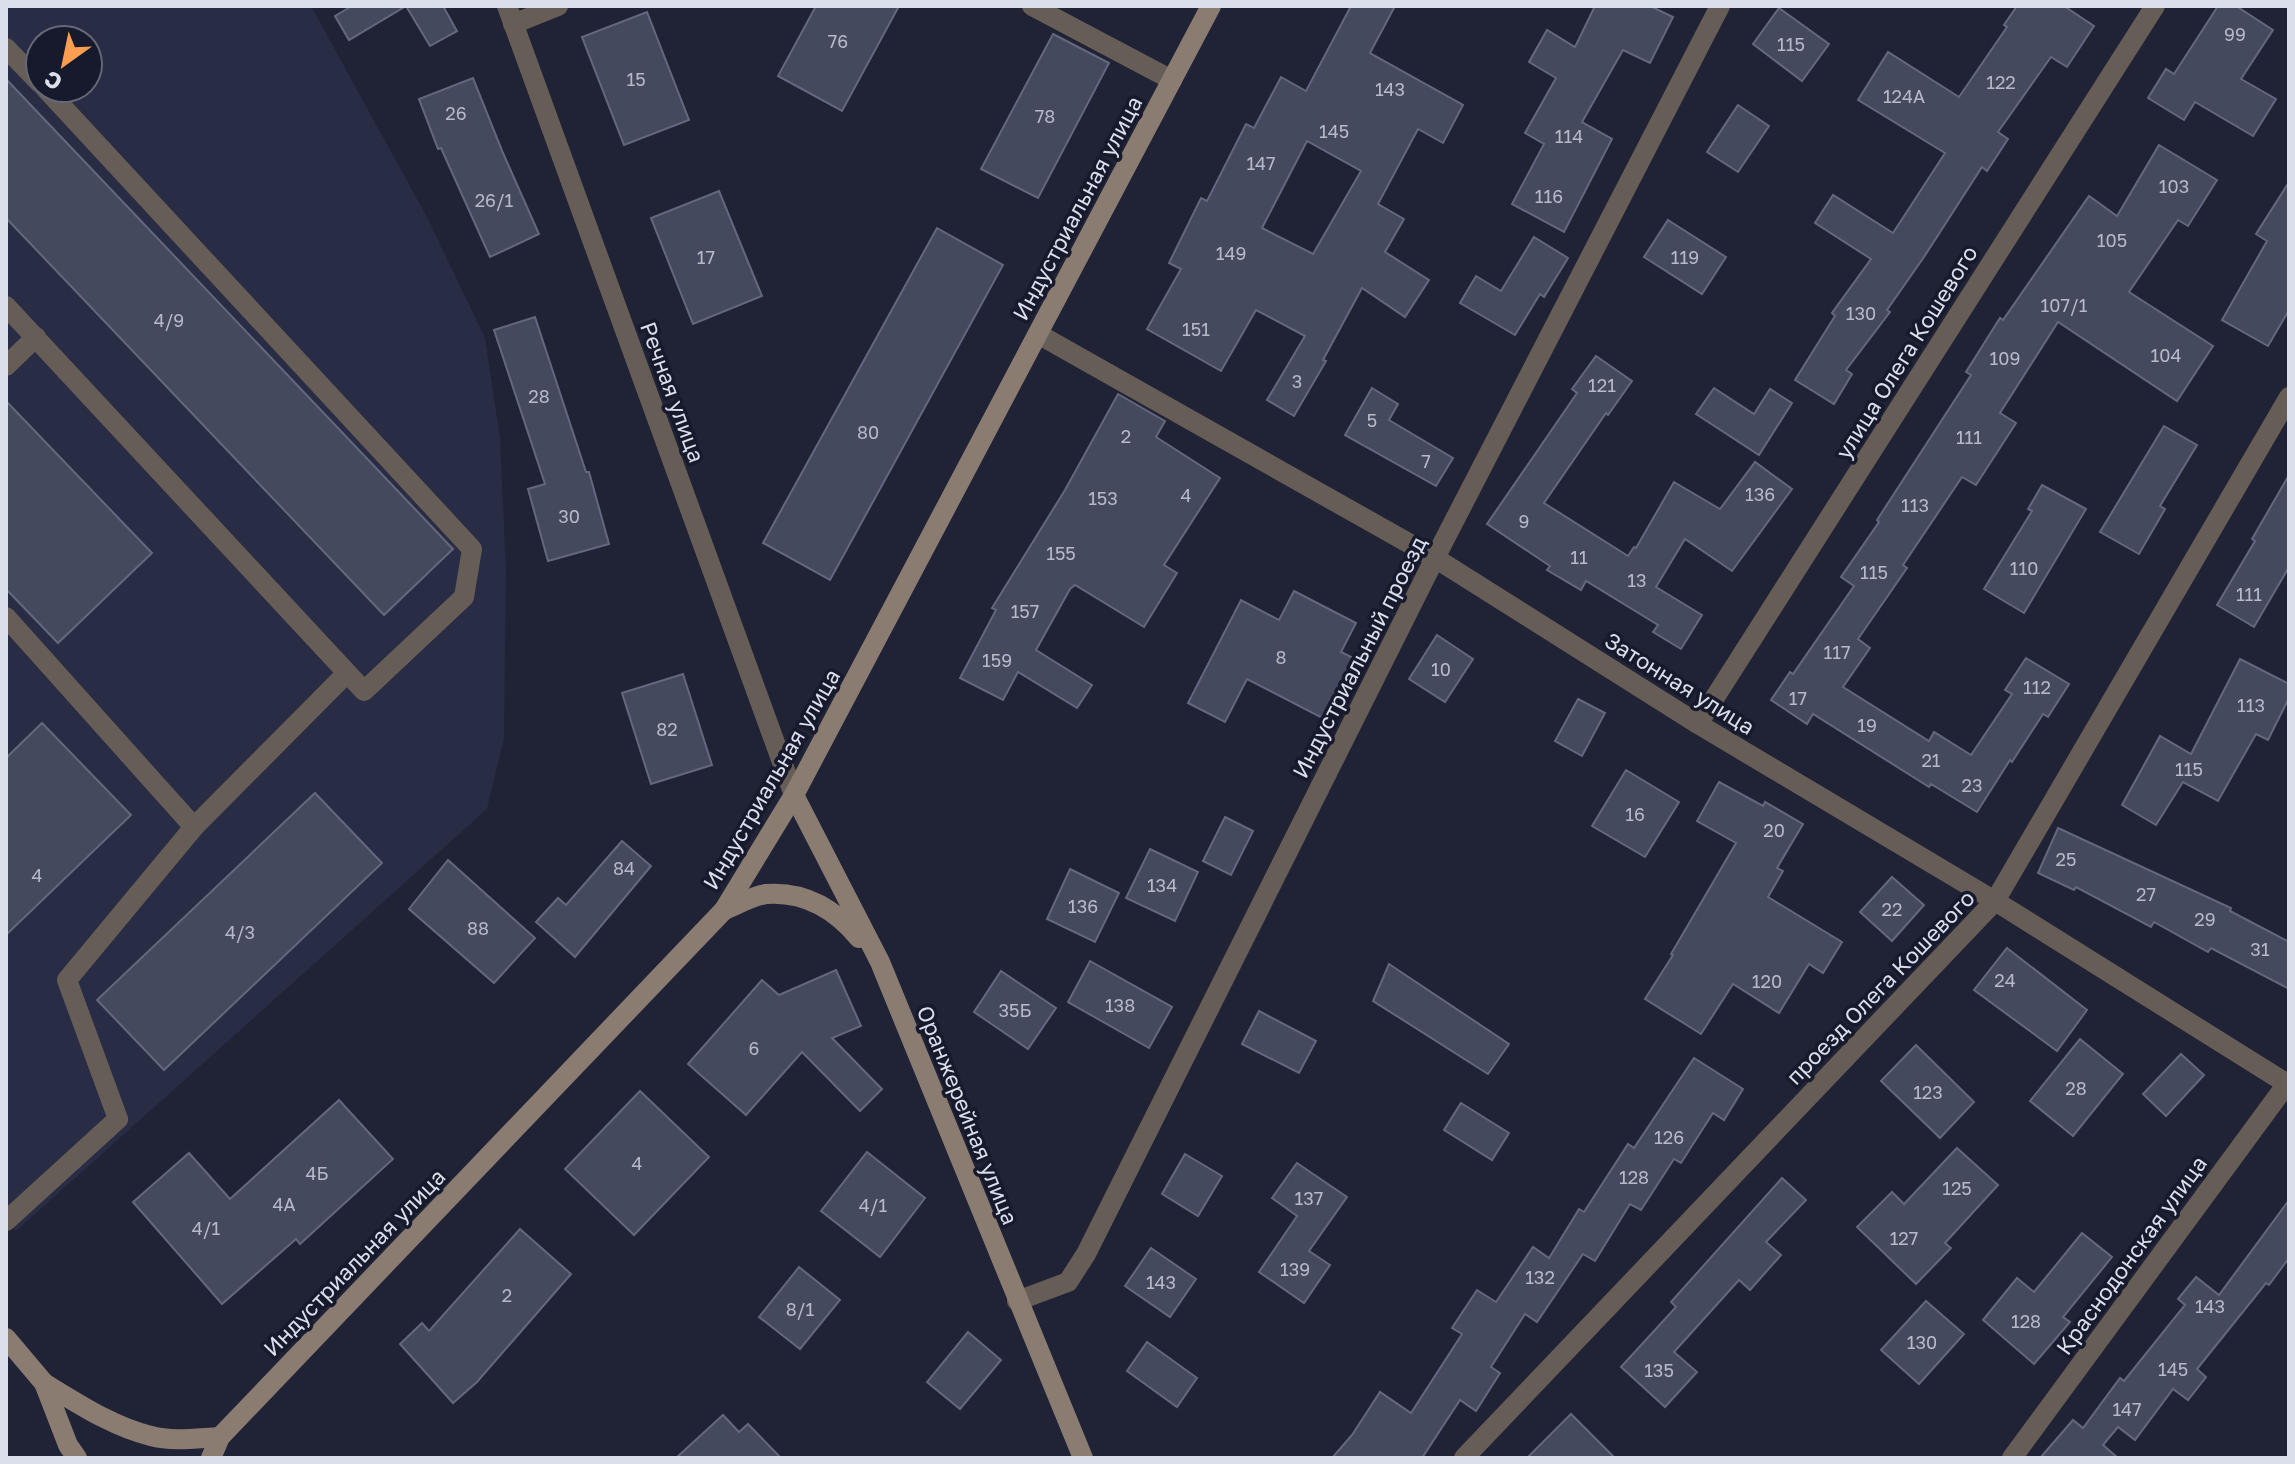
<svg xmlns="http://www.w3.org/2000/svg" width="2295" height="1464" viewBox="0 0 2295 1464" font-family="'Golos Text',sans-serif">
  <rect width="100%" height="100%" fill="#202336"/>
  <path fill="#282c45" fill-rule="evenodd" d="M 6,6 L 311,6 L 428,219 L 485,338 L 500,438 L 506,570 L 504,738 L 487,809 L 16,1231 L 6,1221 ZM 40,40 L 88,40 L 88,88 L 40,88 Z"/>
  <g fill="#45495e" stroke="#64687e" stroke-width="2" fill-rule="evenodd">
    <polygon points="352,6 406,6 349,40 335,16"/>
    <polygon points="406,6 443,6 457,31 430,46"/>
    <polygon points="816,6 899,6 842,111 778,76"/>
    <path d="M 1351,6 L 1395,6 L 1370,53 L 1463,105 L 1443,143 L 1418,129 L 1378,204 L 1404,219 L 1385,252 L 1429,280 L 1405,317 L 1362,288 L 1323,360 L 1326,361 L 1294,416 L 1267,400 L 1305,336 L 1256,310 L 1221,371 L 1147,329 L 1181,269 L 1169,263 L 1201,198 L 1207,201 L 1246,124 L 1254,128 L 1281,77 L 1306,91 ZM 1307,141 L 1361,171 L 1313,254 L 1262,228 Z"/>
    <polygon points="1595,6 1650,6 1673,17 1650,63 1623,50 1582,122 1612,139 1564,232 1512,204 1544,144 1525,133 1556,78 1529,62 1547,30 1575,47"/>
    <polygon points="2017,6 2064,6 2094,26 2067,67 2051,57 1998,132 2008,139 1987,171 1982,167 1924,257 1887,310 1890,312 1846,370 1852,374 1834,404 1795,380 1835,316 1832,313 1871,259 1815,223 1833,195 1893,233 1945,153 1858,100 1888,52 1959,97 2007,27 2004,25"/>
    <polygon points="2218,6 2236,6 2273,30 2241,79 2276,99 2253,136 2195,102 2184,120 2148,98 2166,69 2174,74"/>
    <polygon points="1779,8 1829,44 1802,81 1753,44"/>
    <polygon points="647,12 689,120 624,145 582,37"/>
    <polygon points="1053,34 1109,63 1038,198 981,169"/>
    <polygon points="473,78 503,153 539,234 490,257 441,148 438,149 419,99"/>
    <polygon points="6,79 453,549 384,615 6,218"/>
    <polygon points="1738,105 1769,126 1738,172 1707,152"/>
    <polygon points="2159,145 2217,180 2188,226 2178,220 2129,292 2213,346 2177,401 2058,322 2000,413 2016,423 1976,485 1962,477 1903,565 1907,568 1858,639 1870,648 1843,687 1929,741 1934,732 1971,755 2012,694 2005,690 2026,658 2069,684 2048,717 2043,714 2012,762 2010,760 1977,812 1931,784 1929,787 1813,714 1807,724 1771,700 1790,672 1793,674 1854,586 1841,577 1879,522 1877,520 1971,375 1966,372 2000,318 2003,320 2089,196 2117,216"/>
    <polygon points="2289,182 2289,310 2268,346 2222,320 2267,241 2256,234"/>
    <polygon points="719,191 762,296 693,324 651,218"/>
    <polygon points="1668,220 1726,257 1702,294 1644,257"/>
    <polygon points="937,228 1003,265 830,580 763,543"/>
    <polygon points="1534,237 1568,258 1544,297 1540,294 1515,335 1460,303 1476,276 1501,291"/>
    <polygon points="535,317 586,472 589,472 609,544 548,561 528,489 545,484 494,330"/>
    <polygon points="1596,356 1632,381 1608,415 1606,413 1544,503 1628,556 1634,547 1636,548 1674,482 1720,509 1755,462 1792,489 1732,571 1685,539 1656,587 1702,615 1681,649 1653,632 1658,625 1586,581 1581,590 1547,570 1550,566 1487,524 1577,393 1572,389"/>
    <polygon points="1372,388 1398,404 1389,420 1453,458 1436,486 1345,435"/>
    <polygon points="1714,388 1754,414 1770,389 1792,403 1759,455 1696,414"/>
    <polygon points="1118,394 1165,421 1156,437 1220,478 1164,565 1177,573 1144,627 1075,585 1070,589 1036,650 1092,685 1077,708 1018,672 1003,700 960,678 996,610 992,608 1065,490"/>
    <polygon points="6,401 152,553 58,643 6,589"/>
    <polygon points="2164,426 2197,445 2160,506 2165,509 2139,554 2100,532"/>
    <polygon points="2289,475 2289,567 2254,627 2217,605 2255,541 2252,539"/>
    <polygon points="2042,485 2086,509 2024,613 1984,589 2032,511 2028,509"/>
    <polygon points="1294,591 1356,623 1341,652 1361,662 1330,722 1247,679 1225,722 1188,703 1241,600 1279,620"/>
    <polygon points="1437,635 1473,659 1445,702 1409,679"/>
    <polygon points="2240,659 2289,684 2289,698 2268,740 2256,734 2218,801 2183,782 2156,825 2122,805 2160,736 2191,754"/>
    <polygon points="683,674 712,765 651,784 622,693"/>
    <polygon points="1578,699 1605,713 1582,756 1555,741"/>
    <polygon points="42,723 131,815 6,935 6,758"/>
    <polygon points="1626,770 1679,802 1645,857 1592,826"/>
    <polygon points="1719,782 1763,806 1765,802 1803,824 1777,868 1783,871 1768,897 1842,942 1823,973 1809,964 1779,1013 1733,984 1701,1034 1645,999 1673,955 1671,954 1736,843 1697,821"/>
    <polygon points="315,793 382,863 164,1070 97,1000"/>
    <polygon points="1225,817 1253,831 1231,875 1203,861"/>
    <polygon points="2058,828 2231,908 2230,911 2289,942 2289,989 2211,948 2208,952 2154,922 2151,927 2076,887 2074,890 2038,873"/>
    <polygon points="622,841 651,866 575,957 536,922 558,898 566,905"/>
    <polygon points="1150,849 1198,872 1175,921 1126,898"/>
    <polygon points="448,860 535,938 494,983 409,909"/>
    <polygon points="1070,869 1119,893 1095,942 1047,919"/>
    <polygon points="1892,877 1924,905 1892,941 1860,912"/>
    <polygon points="2007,948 2087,1010 2057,1051 1974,990"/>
    <polygon points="1090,961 1172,1007 1149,1048 1068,1002"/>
    <polygon points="1389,964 1509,1044 1488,1074 1373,1001"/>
    <polygon points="836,970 861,1026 832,1038 882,1089 860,1111 802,1052 746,1115 688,1064 762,980 779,995"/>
    <polygon points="1001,971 1056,1008 1028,1049 974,1012"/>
    <polygon points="1259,1011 1316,1041 1299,1073 1242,1044"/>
    <polygon points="2080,1039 2123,1074 2073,1136 2030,1101"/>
    <polygon points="1916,1045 1974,1102 1940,1138 1881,1081"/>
    <polygon points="2181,1054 2204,1075 2166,1116 2143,1094"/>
    <polygon points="1694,1058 1743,1089 1724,1120 1713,1113 1681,1163 1674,1159 1641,1210 1630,1204 1595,1261 1583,1254 1537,1322 1525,1314 1491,1367 1500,1373 1476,1411 1460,1400 1422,1458 1332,1458 1352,1435 1380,1392 1411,1413 1462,1334 1452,1328 1477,1290 1496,1302 1533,1247 1549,1258 1579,1209 1584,1212 1628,1144 1634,1148"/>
    <polygon points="640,1091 709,1157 634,1235 565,1169"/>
    <polygon points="339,1100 393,1159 300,1244 296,1239 222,1304 133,1202 189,1153 230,1199"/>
    <polygon points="1461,1103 1509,1133 1492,1160 1444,1130"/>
    <polygon points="1957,1148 1998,1185 1945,1243 1951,1248 1916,1284 1857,1227 1892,1192 1904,1204"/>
    <polygon points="867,1152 925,1198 880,1257 821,1211"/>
    <polygon points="1185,1154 1222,1176 1198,1216 1162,1194"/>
    <polygon points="1297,1163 1347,1197 1309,1251 1330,1265 1304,1303 1259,1272 1297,1216 1272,1198"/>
    <polygon points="1782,1178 1806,1200 1766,1242 1781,1255 1750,1290 1739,1280 1674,1352 1697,1372 1665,1407 1621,1367 1676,1307 1671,1302"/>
    <polygon points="2289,1200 2289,1258 2269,1285 2266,1283 2197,1369 2206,1377 2188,1400 2173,1389 2135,1440 2118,1427 2103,1445 2118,1458 2040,1458 2073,1420 2083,1428 2120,1378 2124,1381 2185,1305 2178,1299 2196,1277 2219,1295"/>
    <polygon points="520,1229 571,1274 477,1382 453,1403 400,1344 422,1323 429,1331"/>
    <polygon points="2082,1233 2112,1257 2063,1317 2070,1322 2034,1364 1983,1320 2017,1278 2034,1292"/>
    <polygon points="1151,1248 1196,1279 1170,1317 1125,1286"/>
    <polygon points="799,1267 840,1300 800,1349 759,1317"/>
    <polygon points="1926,1301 1964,1334 1919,1384 1881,1350"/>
    <polygon points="968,1332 1001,1360 960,1409 927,1382"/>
    <polygon points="1147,1342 1197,1378 1177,1407 1127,1371"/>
    <polygon points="1571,1414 1615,1458 1527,1458"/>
    <polygon points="723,1415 739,1432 748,1424 781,1458 676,1458"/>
  </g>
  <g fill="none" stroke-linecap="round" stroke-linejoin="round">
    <g stroke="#665d56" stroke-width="20">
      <polyline points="1032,6 1172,80"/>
      <polyline points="513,24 558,6"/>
      <polyline points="6,48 40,83"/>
      <polyline points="6,306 364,691 464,597 472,549 45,88"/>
      <polyline points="6,366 36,337"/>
      <polyline points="6,617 194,827 67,980 118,1119 6,1221"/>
      <polyline points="194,827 347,673"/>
    </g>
    <g stroke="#665d56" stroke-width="20">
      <polyline points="507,6 794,795"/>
      <polyline points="1038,334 1435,558 1698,724 1995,901 2289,1085"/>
      <polyline points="1698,724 2155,6"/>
      <polyline points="1017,1301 1068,1282 1086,1254 1435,558 1720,6"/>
      <polyline points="1464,1458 1995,901 2289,397"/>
      <polyline points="2012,1458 2289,1081"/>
    </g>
    <g stroke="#8b7c72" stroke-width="20">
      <polyline points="794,795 880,962 1083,1458"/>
      <path d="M 724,910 C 737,905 752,896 766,894 C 805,891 835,909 859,938"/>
      <polyline points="6,1338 44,1383 68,1445 77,1458"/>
      <path d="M 44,1383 C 77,1403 113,1427 151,1436 C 173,1442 198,1438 220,1437"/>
      <polyline points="211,1458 220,1437 724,910 794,795 1211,6"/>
    </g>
  </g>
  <g text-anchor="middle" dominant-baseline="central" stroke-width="7" stroke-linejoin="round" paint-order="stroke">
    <g font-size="18" fill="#b6b9c8">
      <text x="2235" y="34">99</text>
      <text x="838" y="41">76</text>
      <text x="1791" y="44">115</text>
      <text x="636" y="79">15</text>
      <text x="2001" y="82">122</text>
      <text x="1390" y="89">143</text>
      <text x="1904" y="96">124А</text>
      <text x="456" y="113">26</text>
      <text x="1045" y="116">78</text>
      <text x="1334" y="131">145</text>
      <text x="1569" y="136">114</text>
      <text x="1261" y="163">147</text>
      <text x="2174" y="186">103</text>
      <text x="1549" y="196">116</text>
      <text x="494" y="200">26/1</text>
      <text x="2112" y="240">105</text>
      <text x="1231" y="253">149</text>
      <text x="706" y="257">17</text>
      <text x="1685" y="257">119</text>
      <text x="2064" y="305">107/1</text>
      <text x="1861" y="313">130</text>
      <text x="169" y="320">4/9</text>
      <text x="1196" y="329">151</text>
      <text x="2166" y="355">104</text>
      <text x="2005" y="358">109</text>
      <text x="1297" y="381">3</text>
      <text x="1602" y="385">121</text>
      <text x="539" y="396">28</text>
      <text x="1372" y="420">5</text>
      <text x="868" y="432">80</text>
      <text x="1126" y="436">2</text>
      <text x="1969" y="437">111</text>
      <text x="1426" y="461">7</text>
      <text x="1760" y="494">136</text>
      <text x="1186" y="495">4</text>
      <text x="1103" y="498">153</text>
      <text x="1915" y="505">113</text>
      <text x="569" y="516">30</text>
      <text x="1524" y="521">9</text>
      <text x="1061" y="553">155</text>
      <text x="1579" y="557">11</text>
      <text x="2024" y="568">110</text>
      <text x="1874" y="572">115</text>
      <text x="1637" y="580">13</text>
      <text x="2249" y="594">111</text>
      <text x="1025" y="611">157</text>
      <text x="1837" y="652">117</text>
      <text x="1281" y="657">8</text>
      <text x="997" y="660">159</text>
      <text x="1441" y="669">10</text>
      <text x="2037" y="687">112</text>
      <text x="1798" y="698">17</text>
      <text x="2251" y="705">113</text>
      <text x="1867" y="725">19</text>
      <text x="667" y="729">82</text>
      <text x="1931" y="760">21</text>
      <text x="2189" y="769">115</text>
      <text x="1972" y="785">23</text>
      <text x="1635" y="814">16</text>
      <text x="1774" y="830">20</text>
      <text x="2066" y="859">25</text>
      <text x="624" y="868">84</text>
      <text x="37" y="875">4</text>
      <text x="1162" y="885">134</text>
      <text x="2146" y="894">27</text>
      <text x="1083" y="906">136</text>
      <text x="1892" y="909">22</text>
      <text x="2205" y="919">29</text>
      <text x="478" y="928">88</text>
      <text x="240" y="932">4/3</text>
      <text x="2260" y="949">31</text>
      <text x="2005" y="980">24</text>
      <text x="1767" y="981">120</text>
      <text x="1120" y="1005">138</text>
      <text x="1015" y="1010">35Б</text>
      <text x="754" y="1048">6</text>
      <text x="2076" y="1088">28</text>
      <text x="1928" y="1092">123</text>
      <text x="1669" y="1137">126</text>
      <text x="637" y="1163">4</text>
      <text x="317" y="1173">4Б</text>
      <text x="1634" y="1177">128</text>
      <text x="1957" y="1188">125</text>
      <text x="1309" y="1198">137</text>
      <text x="284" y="1204">4А</text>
      <text x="873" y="1205">4/1</text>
      <text x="206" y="1228">4/1</text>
      <text x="1904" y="1238">127</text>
      <text x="1295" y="1269">139</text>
      <text x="1540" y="1277">132</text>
      <text x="1161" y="1282">143</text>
      <text x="507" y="1295">2</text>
      <text x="2210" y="1306">143</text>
      <text x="800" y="1309">8/1</text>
      <text x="2026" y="1321">128</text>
      <text x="1922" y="1342">130</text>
      <text x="2173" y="1369">145</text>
      <text x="1659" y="1370">135</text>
      <text x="2127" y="1409">147</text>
    </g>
    <g font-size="22" fill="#dbdeeb" stroke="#171a2c">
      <text transform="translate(1077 208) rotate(-62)">Индустриальная улица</text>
      <text transform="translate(1906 352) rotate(-58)">улица Олега Кошевого</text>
      <text transform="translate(673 392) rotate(70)">Речная улица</text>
      <text transform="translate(1359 657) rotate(-63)">Индустриальный проезд</text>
      <text transform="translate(1680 683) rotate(32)">Затонная улица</text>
      <text transform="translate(771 779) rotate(-60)">Индустриальная улица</text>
      <text transform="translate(1880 987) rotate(-46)">проезд Олега Кошевого</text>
      <text transform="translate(968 1115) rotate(68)">Оранжерейная улица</text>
      <text transform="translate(2131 1255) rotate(-54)">Краснодонская улица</text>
      <text transform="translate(354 1262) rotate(-46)">Индустриальная улица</text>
    </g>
  </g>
  <rect width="2295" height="1464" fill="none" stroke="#dbdeeb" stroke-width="16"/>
  <g transform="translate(64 64) rotate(213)"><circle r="38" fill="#171a2c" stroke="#656878" stroke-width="2"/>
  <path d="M0-6L14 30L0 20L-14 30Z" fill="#fb9e50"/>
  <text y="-12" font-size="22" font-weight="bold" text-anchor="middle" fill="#dbdeeb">С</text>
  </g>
</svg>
